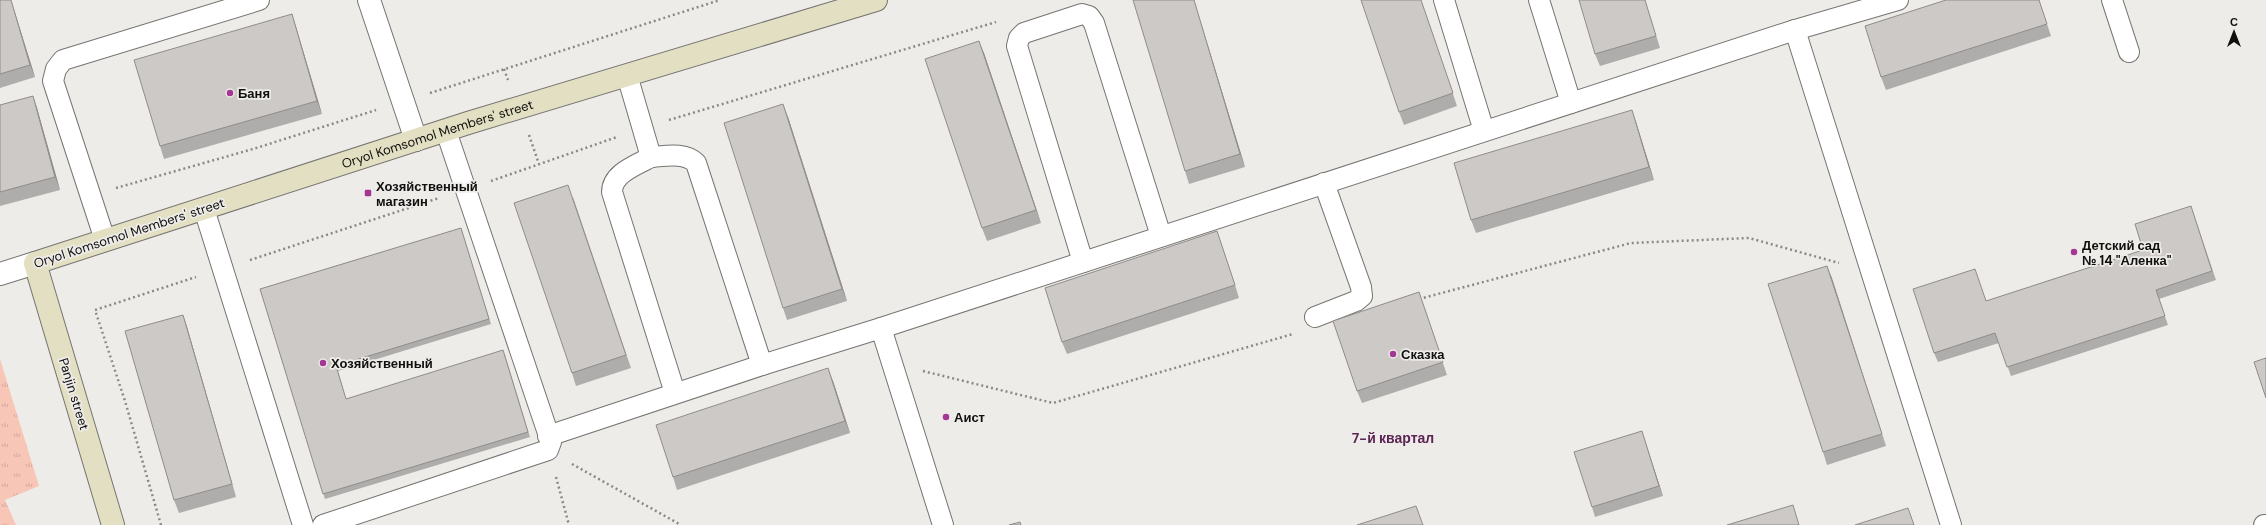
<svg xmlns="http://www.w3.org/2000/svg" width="2266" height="525" viewBox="0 0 2266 525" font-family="'DM Sans',sans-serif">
  <defs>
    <pattern id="park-tufts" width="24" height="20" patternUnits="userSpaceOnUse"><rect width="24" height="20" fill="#f7c6b7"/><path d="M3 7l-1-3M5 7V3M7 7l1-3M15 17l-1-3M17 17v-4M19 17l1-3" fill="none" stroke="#d3a99c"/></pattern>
  </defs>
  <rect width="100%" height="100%" fill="#eeece9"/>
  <polygon fill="url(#park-tufts)" points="0,359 39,486 5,500 16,525 0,525"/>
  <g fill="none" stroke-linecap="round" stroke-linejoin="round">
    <defs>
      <g id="lane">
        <polyline points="1444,0 1484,131"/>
        <polyline points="1539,0 1571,103"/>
        <polyline points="2112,0 2129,52"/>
        <polyline points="1795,30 1951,525"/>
        <path d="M 627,75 L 651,157 C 666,156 685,152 696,163 L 762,365 L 881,328 L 943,525"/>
        <path d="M 651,157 C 637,165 612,173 612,192 L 675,393"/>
        <polyline points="204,209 303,525"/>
        <polyline points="105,240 53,81 56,69 63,60 259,0"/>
        <polyline points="1083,262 1017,46 1019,38 1024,33 1082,14 1089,16 1094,23 1161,236"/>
        <polyline points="1315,317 1356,301 1362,296 1361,287 1324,183"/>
        <polyline points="881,328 1795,30 1898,0"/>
        <polyline points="548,436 762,365"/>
        <polyline points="323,525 548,450 551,442 446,131"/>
        <polyline points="2264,525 2266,525"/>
      </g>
      <g id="street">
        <polyline points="369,0 416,140"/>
        <polyline points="0,274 35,263"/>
      </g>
      <g id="secondary">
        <path id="s1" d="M 113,525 L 35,263 L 468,123 L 876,0"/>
      </g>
    </defs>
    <use href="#lane" stroke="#767471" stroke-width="22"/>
    <use href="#street" stroke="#767471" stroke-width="24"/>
    <use href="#secondary" stroke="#767471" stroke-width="24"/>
    <g stroke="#8a8987" stroke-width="2.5" stroke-dasharray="2 3" stroke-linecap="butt">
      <polyline points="504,69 508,80"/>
      <polyline points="430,93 720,0"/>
      <polyline points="669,120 996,22"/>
      <polyline points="529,135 539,164"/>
      <polyline points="491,181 617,137"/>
      <polyline points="116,188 253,149 376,110"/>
      <polyline points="250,260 439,198"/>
      <polyline points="1419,299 1631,243 1749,238 1839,263"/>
      <polyline points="923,371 1053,403 1293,334"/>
      <polyline points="572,464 681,525"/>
      <polyline points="556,477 569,525"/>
      <polyline points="161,525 125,401 95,310 196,277"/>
    </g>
    <use href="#lane" stroke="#fff" stroke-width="20"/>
    <use href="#street" stroke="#fff" stroke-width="22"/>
    <use href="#secondary" stroke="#e3dfc2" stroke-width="22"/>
  </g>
  <g fill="#afadab">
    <polygon points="0,0 11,0 35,77 0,88"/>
    <polygon points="1194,0 1245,167 1189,184 1185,171"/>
    <polygon points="1421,0 1457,106 1404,125 1399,112"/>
    <polygon points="1645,0 1660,48 1600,66 1595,54"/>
    <polygon points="2039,0 2051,36 1886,90 1881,77"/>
    <polygon points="292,14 296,27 322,114 164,159 160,146"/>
    <polygon points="984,53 1041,223 987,241 982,228"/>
    <polygon points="33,96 37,108 60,190 0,206 0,105"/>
    <polygon points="788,117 847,301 787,320 783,308"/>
    <polygon points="1636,122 1654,180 1476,233 1471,220"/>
    <polygon points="573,197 631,368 576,386 572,373"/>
    <polygon points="2191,206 2216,280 2159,299 2168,325 2011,376 1999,343 1938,362 1934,353 1986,301 2143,250"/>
    <polygon points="461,228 491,324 338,371 346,399 505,355 530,437 325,499 260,289"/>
    <polygon points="1221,244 1239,298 1067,354 1062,342"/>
    <polygon points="1827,266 1886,446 1827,465 1823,452"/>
    <polygon points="1419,292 1447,375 1362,403 1357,391"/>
    <polygon points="183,315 187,327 236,497 179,513 174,500"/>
    <polygon points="833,381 850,433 677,490 673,477"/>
    <polygon points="1642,431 1663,496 1595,517 1592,507"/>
  </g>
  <g fill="#8f8d8b">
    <polygon points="11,0 35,77 30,65"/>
    <polygon points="1194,0 1245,167 1240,154"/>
    <polygon points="292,14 296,27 322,114 317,101"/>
    <polygon points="979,41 984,53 1041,223 1036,210"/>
    <polygon points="33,96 37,108 60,190 55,177"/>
    <polygon points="783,104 788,117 847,301 842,289"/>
    <polygon points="1632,110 1636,122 1654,180 1649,167"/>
    <polygon points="1217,231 1221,244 1239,298 1235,285"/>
    <polygon points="1827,266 1832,278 1886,446 1882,434"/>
    <polygon points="183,315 187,327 236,497 232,484"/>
    <polygon points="828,368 833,381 850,433 845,421"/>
    <polygon points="1642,431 1645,441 1663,496 1659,486"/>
  </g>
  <g fill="#ccc9c7" stroke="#8f8d8b">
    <polygon points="0,0 11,0 30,65 0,74"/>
    <polygon points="1133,0 1194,0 1240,154 1185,171"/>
    <polygon points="1361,0 1421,0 1453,93 1399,112"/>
    <polygon points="1579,0 1645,0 1656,36 1595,54"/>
    <polygon points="1946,0 2039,0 2047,24 1881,77 1865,26"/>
    <polygon points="292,14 317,101 160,146 134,60"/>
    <polygon points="979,41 1036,210 982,228 925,59"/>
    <polygon points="33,96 55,177 0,192 0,105"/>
    <polygon points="783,104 842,289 783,308 724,123"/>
    <polygon points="1632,110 1649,167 1471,220 1454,163"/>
    <polygon points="568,185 626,355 572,373 514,203"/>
    <polygon points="2191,206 2212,271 2156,290 2165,316 2007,367 1995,333 1934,353 1913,289 1975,269 1986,301 2143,250 2135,224"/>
    <polygon points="461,228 489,319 336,366 346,399 503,350 528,432 323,494 260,289"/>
    <polygon points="1217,231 1235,285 1062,342 1045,288"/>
    <polygon points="1827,266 1882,434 1823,452 1768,284"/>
    <polygon points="1419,292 1443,362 1357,391 1333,321"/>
    <polygon points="183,315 232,484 174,500 125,331"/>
    <polygon points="2266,358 2266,398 2254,362"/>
    <polygon points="828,368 845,421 673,477 656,425"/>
    <polygon points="1642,431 1659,486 1592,507 1574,452"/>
    <polygon points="1793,505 1799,525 1727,525"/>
    <polygon points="1416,506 1423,525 1357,525"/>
    <polygon points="1908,508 1914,525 1855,525"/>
    <polygon points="1020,522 1021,525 1009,525"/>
  </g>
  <g fill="#a43796" stroke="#eeece9" stroke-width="1.5">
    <circle cx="230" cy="93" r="4"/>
    <rect x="364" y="189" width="8" height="8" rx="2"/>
    <circle cx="2074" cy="252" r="4"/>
    <circle cx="1393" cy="354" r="4"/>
    <circle cx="323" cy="363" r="4"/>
    <circle cx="946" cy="417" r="4"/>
  </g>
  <g text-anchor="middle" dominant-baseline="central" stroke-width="3.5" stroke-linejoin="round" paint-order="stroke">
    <g font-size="13" font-weight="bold" fill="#10100f" stroke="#eeece9" text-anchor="start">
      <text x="238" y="93">Баня</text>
      <text x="376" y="186">Хозяйственный<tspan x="376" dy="15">магазин</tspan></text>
      <text x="2082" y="245">Детский сад<tspan x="2082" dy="15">№ 14 "Аленка"</tspan></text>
      <text x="1401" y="354">Сказка</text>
      <text x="331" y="363">Хозяйственный</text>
      <text x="954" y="417">Аист</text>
    </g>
    <g font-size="13" fill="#10100f" stroke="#eeece9">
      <text stroke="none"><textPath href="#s1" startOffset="696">Oryol Komsomol Members' street</textPath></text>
      <text transform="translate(129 233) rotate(-18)">Oryol Komsomol Members' street</text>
      <text transform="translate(74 394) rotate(73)">Panjin street</text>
    </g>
    <g font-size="14" font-weight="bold" fill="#5b2654" stroke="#eeece9">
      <text x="1393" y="438">7-й квартал</text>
    </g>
  </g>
  <g transform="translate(2234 32)" stroke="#eeece9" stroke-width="3" paint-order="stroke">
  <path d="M0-3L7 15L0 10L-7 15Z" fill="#10100f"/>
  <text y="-6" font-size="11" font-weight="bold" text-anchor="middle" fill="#10100f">С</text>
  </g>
</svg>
